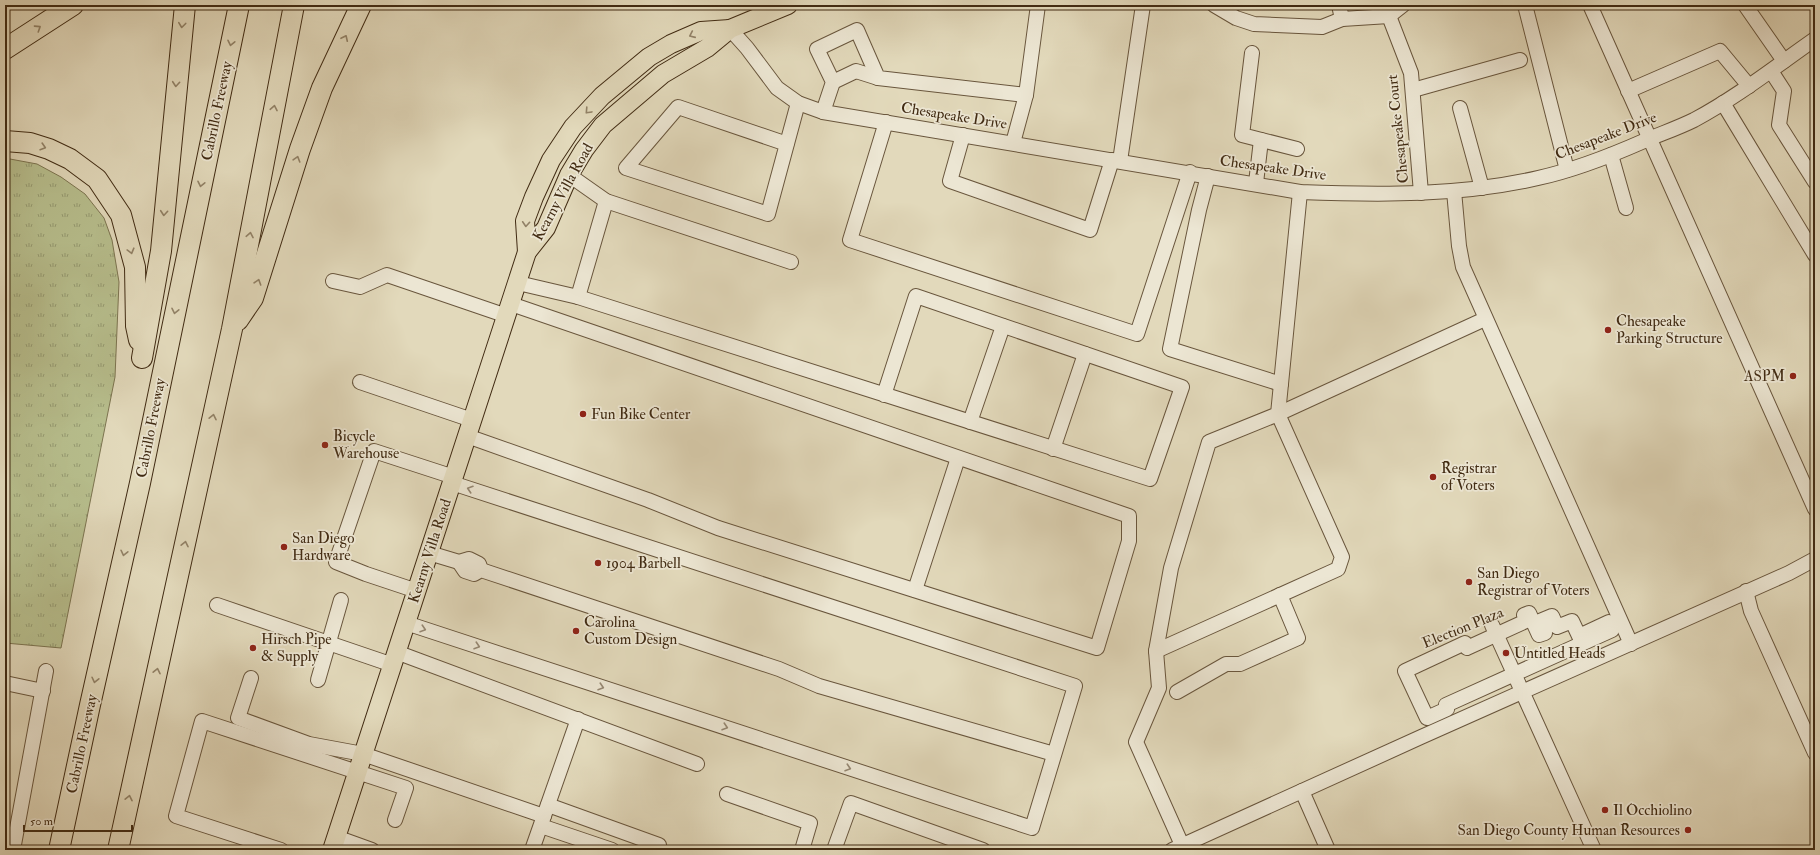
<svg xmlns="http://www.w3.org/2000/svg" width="1820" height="855" viewBox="0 0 1820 855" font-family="'IM FELL Double Pica',serif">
  <defs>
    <pattern id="grass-tufts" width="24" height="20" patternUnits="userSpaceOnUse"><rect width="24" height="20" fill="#b7be8d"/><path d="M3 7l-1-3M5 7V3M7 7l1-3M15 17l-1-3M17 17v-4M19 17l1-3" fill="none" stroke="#969b72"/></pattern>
  </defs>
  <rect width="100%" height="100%" fill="#e2d9bb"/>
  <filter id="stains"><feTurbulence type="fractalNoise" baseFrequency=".005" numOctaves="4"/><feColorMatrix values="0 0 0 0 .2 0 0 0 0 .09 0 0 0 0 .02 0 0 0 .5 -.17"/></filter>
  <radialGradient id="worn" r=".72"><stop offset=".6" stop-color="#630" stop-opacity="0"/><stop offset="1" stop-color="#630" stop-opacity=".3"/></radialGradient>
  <polygon fill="url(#grass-tufts)" stroke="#7c7450" points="10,159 37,164 61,177 85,194 104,218 112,240 119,282 115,377 61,648 5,643 5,160"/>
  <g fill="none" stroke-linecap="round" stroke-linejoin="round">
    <defs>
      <g id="minor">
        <polyline points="1214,5 1236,18 1254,24 1322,27 1342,19 1389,16 1403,5"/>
        <polyline points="1339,5 1342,19"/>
        <polyline points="1525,5 1567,170"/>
        <polyline points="1590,5 1815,509"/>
        <polyline points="1745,5 1784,61"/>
        <polyline points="1389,16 1411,73 1421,193"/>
        <path d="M 730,29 L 747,48 L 777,88 L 798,103 L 823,112 L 1300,192 C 1380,195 1460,196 1538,178 C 1575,170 1610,156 1644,141 C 1660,134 1678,128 1694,120 C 1737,97 1775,67 1815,39"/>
        <polyline points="1252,53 1242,135 1297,149"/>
        <polyline points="1771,71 1784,91 1779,125 1815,182"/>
        <polyline points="833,82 856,71 878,78"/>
        <polyline points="1413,90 1520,60"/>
        <polyline points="1628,91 1720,51 1749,86"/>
        <polyline points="1723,103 1815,255"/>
        <polyline points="1460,108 1482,188"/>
        <polyline points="823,112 833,82 817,49 857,30 878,78 1026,95 1038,5"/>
        <polyline points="886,122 850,240 1137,334 1190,172"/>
        <polyline points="963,135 950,181 1090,230 1112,160"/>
        <polyline points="1013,143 1026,95"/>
        <polyline points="787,144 678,107 626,168 768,214 798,103"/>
        <polyline points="1611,155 1626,208"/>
        <polyline points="1120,161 1143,5"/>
        <polyline points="569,175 606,201 791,262"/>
        <polyline points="1208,176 1199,210 1170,349 1281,384"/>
        <polyline points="1256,183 1261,140"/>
        <polyline points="1454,191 1459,246 1463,267 1631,644"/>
        <polyline points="333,281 360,287 387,275 507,316"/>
        <polyline points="518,283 578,297 1150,479 1182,387 916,296 884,395"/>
        <polyline points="578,297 606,201"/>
        <polyline points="360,382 472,420"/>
        <polyline points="970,422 1003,326"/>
        <polyline points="467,436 648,500 718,528 1097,648 1129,541 1129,516 511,304"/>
        <polyline points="1053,449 1085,354"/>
        <polyline points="429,553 459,562 469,559 479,564 481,570"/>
        <polyline points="459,562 465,571 474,574 481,570 779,669 819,686 1054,754"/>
        <polyline points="915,590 958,458"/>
        <polyline points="417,591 366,574 336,562 374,451 454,477"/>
        <polyline points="1746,591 1751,611 1815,753"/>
        <polyline points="217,605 393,665"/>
        <polygon points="1529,613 1539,635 1545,633 1540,621 1552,616 1557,627 1572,621 1579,636 1609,622 1612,630 1446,705 1447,709 1427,718 1405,671 1465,643 1467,648 1526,621 1524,615"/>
        <polyline points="406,623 1032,828 1075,686 452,483"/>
        <polyline points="1492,625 1594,850"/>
        <polyline points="1156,651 1338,569 1342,557 1278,414 1485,319"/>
        <polyline points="396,652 697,764"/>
        <polyline points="251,678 238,718 309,744 363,754 544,816"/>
        <polyline points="318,680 341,600"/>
        <polyline points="5,683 43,691"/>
        <polyline points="1177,692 1226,664 1240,664 1298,638 1280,595"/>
        <polyline points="1302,791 1328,850"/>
        <polyline points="727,794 810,823 802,850"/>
        <polyline points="548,805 659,845"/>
        <polyline points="541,826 612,850"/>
        <polyline points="336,837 372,850"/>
        <polyline points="1182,845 1136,742 1159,688 1156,651 1171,568 1209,442 1278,414 1300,192"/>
        <polyline points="13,850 46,671"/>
        <polyline points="281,850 176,816 202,721 406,788 395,820"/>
        <polyline points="532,850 578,719"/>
        <polyline points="834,850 851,803 983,850"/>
        <polyline points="1172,850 1421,737 1789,573 1815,559"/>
      </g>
      <g id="major">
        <polyline points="527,252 525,221 534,197 551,160 573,127 602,96 649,57 671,44 701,31 730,29"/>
        <polyline points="332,850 527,252 546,228 569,175 584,150 603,125 663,74 707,48 730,29 788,5"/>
      </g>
      <g id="highway">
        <polyline points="5,49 73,5"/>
        <polyline points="5,141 30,143 49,149 70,159 97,179 121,215 135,267 136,326 139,340"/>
        <polyline points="238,320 253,298 300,149 322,88 361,5"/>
        <polyline points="142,358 161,251 185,5"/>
        <polyline points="59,850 90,705 140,483 239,5"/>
        <polyline points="118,850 232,329 294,5"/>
      </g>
    </defs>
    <use href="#minor" stroke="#69563d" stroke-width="16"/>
    <use href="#major" stroke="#412b13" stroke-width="20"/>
    <use href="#highway" stroke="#412b13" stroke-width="22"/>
    <use href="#minor" stroke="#ece6d3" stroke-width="14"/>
    <use href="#major" stroke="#e2d9bb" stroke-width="18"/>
    <use href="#highway" stroke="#e2d9bb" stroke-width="20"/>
  </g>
  <defs><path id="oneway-chevron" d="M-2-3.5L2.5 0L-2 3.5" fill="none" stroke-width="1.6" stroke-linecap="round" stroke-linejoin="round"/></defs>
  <g stroke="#928267">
    <use href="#oneway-chevron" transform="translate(182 25) rotate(97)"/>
    <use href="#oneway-chevron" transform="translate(38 28) rotate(-33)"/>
    <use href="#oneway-chevron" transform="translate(692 35) rotate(156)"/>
    <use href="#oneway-chevron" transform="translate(345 38) rotate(-65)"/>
    <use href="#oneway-chevron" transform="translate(231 43) rotate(102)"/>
    <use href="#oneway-chevron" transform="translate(176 84) rotate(95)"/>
    <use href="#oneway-chevron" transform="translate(274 108) rotate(-79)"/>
    <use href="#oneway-chevron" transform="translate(588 111) rotate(133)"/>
    <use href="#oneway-chevron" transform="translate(43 147) rotate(17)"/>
    <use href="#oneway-chevron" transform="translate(297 159) rotate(-73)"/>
    <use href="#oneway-chevron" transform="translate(201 184) rotate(102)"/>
    <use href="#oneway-chevron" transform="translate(164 213) rotate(95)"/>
    <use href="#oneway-chevron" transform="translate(526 224) rotate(94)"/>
    <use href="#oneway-chevron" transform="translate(250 235) rotate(-79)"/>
    <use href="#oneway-chevron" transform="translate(131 251) rotate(75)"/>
    <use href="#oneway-chevron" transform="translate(258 282) rotate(-72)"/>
    <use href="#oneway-chevron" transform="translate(175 311) rotate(102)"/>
    <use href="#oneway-chevron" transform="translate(213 417) rotate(-78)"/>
    <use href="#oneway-chevron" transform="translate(185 544) rotate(-78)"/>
    <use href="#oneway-chevron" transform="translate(124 553) rotate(103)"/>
    <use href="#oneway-chevron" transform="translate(157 671) rotate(-78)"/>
    <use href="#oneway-chevron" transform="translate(95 680) rotate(103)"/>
    <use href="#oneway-chevron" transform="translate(129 798) rotate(-78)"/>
  </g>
  <g stroke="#968873">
    <use href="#oneway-chevron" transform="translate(470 489) rotate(-162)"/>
    <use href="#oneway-chevron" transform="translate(423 629) rotate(18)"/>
    <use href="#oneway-chevron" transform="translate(477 646) rotate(18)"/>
    <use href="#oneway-chevron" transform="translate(601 687) rotate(18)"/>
    <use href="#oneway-chevron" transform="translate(725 727) rotate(18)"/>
    <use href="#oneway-chevron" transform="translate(848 768) rotate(18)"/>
  </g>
  <g fill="#8f2418" stroke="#ece6d3" stroke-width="1.5">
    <circle cx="1608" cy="330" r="4"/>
    <circle cx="1793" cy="376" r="4"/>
    <circle cx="583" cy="414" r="4"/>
    <circle cx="325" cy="445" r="4"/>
    <circle cx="1433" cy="477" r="4"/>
    <circle cx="284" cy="547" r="4"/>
    <circle cx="598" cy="563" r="4"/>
    <circle cx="1469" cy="582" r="4"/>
    <circle cx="576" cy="631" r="4"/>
    <circle cx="253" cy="648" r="4"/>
    <circle cx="1506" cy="653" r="4"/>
    <circle cx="1605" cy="810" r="4"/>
    <circle cx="1688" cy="830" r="4"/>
  </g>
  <g text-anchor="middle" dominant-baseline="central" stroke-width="3.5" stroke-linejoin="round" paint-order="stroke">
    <g font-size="15" fill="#412b13" stroke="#ece6d3">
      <text transform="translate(217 111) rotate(-78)">Cabrillo Freeway</text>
      <text transform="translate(954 116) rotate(9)">Chesapeake Drive</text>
      <text transform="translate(1398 129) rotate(-96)">Chesapeake Court</text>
      <text transform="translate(1606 136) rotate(-21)">Chesapeake Drive</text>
      <text transform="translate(1273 168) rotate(8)">Chesapeake Drive</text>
      <text transform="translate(563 192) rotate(-61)">Kearny Villa Road</text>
      <text transform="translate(151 428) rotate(-79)">Cabrillo Freeway</text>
      <text transform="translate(430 551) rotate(-72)">Kearny Villa Road</text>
      <text transform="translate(1463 628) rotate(-22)">Election Plaza</text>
      <text transform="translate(82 744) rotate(-78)">Cabrillo Freeway</text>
    </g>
    <g font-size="15" fill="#412b13" stroke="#ece6d3" text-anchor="start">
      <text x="1616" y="321">Chesapeake<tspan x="1616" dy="17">Parking Structure</tspan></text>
      <text x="1785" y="376" text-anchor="end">ASPM</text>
      <text x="591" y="414">Fun Bike Center</text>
      <text x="333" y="436">Bicycle<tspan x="333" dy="17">Warehouse</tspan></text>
      <text x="1441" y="468">Registrar<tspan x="1441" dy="17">of Voters</tspan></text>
      <text x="292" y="538">San Diego<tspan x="292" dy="17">Hardware</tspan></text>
      <text x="606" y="563">1904 Barbell</text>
      <text x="1477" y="573">San Diego<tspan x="1477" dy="17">Registrar of Voters</tspan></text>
      <text x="584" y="622">Carolina<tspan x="584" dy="17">Custom Design</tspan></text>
      <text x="261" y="639">Hirsch Pipe<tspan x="261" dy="17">&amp; Supply</tspan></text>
      <text x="1514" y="653">Untitled Heads</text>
      <text x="1613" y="810">Il Occhiolino</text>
      <text x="1680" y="830" text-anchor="end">San Diego County Human Resources</text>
    </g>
  </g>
  <rect width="1820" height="855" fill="none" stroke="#e2d9bb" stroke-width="20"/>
  <rect x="6" y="6" width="1808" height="843" fill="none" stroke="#412b13" stroke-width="2"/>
  <rect x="10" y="10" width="1800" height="835" fill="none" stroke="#412b13"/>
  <path d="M24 825v6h108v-6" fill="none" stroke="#412b13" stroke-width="2"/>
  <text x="30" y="825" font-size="12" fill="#412b13" stroke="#ece6d3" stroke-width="3" paint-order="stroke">50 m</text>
  <rect width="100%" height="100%" filter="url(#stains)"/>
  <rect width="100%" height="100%" fill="url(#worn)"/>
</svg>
